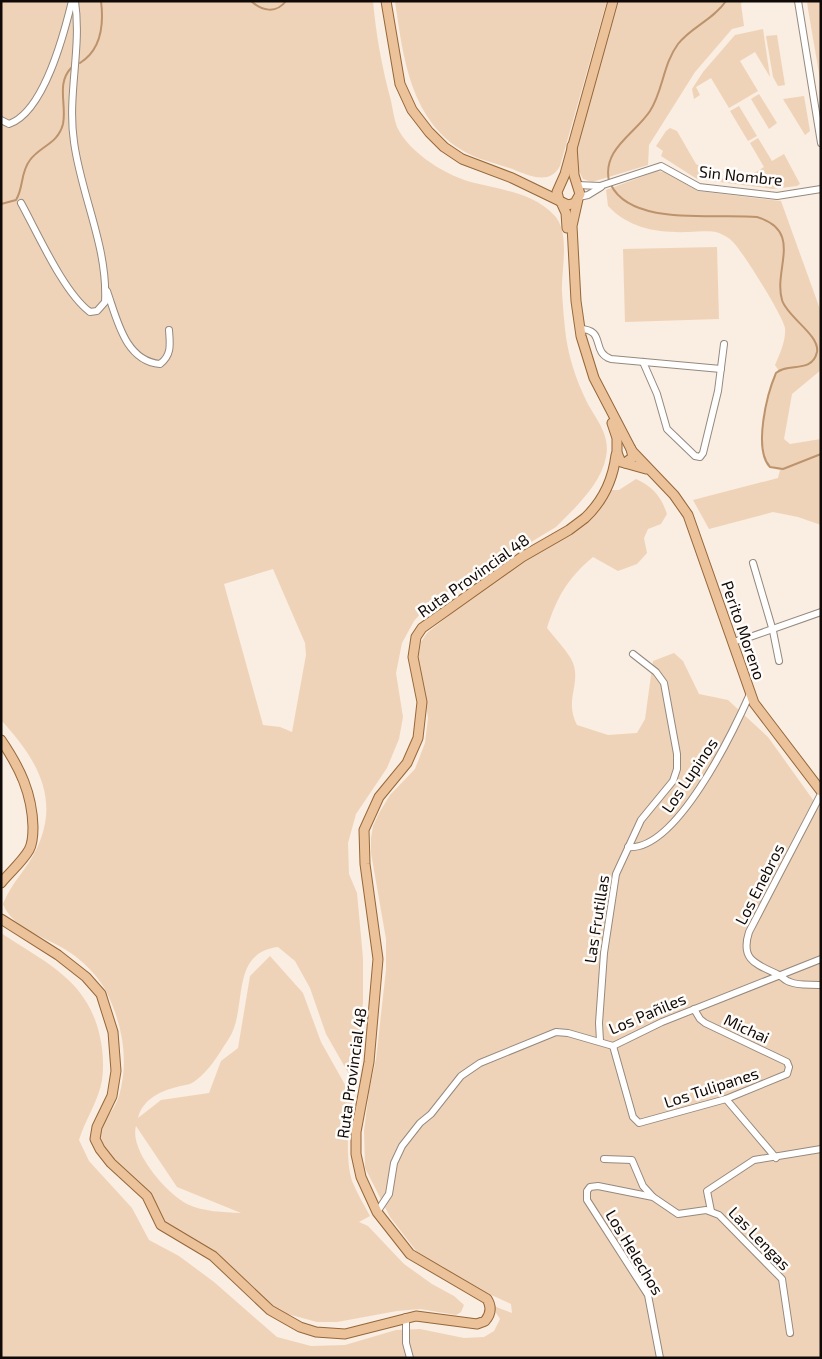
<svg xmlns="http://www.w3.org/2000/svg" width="822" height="1359" viewBox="0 0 822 1359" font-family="'Exo 2',sans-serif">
  <rect width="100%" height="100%" fill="#faede1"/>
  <g fill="#efd3b8" fill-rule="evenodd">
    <path d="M 1,1 L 373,1 C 376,35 382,68 391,101 C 393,110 394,119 397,127 C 409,153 448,177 475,183 C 502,190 533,193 554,215 C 571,233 561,269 562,292 C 563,307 564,322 566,337 C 569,358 576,379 585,398 C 594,418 611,433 606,457 C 601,484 575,508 556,527 L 431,602 L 414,621 L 402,643 L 396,673 L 403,717 L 399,739 L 387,768 L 356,814 L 348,843 L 349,874 L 357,893 L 363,958 L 363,1002 L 354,1083 L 326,1034 L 310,988 L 295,961 L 278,947 C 228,953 249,1010 228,1040 C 218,1055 210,1070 195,1081 C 191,1085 183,1085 177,1087 C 160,1091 142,1100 138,1118 L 161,1100 L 209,1093 L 221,1061 L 238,1048 L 250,976 L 270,956 L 303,993 L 321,1042 L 353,1099 C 348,1121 345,1159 352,1181 C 357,1193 364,1205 370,1216 L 359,1222 L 368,1226 L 404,1264 L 432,1284 L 454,1296 L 464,1305 L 461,1312 L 456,1315 L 420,1309 L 397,1311 L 337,1322 L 317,1322 L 280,1312 L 218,1255 L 164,1224 L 102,1147 C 95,1122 112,1118 119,1096 C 129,1061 123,1026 107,993 C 100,979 88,966 75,956 C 54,939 13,931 3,904 C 11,883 28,868 37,848 C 61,797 35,757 1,720 ZM 273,569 L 305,643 L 306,655 L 292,732 L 280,727 L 263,725 L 224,584 ZM 136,1126 L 177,1187 L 241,1213 C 223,1212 204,1212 187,1204 C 166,1193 129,1150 136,1126 Z"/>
    <path d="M 395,1 L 607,1 L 560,166 C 550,184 533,177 517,171 C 498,163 478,161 460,149 C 410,117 403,56 395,1 Z"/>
    <polygon points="619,1 743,1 741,4 744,26 732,29 695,72 649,145 648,165 592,182 583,179 578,169 576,148 578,139"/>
    <polygon points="807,1 821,1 821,85 808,9"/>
    <polygon points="763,29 770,77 755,52 740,61 758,91 729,108 711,78 696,87 700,95 694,99 692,89 703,72 735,35"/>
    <polygon points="777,35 785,85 778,86 773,77 766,36"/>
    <polygon points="759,94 777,123 769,129 751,99"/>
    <polygon points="804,96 810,131 805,135 783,99"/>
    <polygon points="739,106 757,136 748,141 730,111"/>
    <polygon points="670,128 677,131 696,164 729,182 746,172 749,176 764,167 750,143 758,138 772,161 784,154 800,184 797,186 773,189 697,179 661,156 663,151 656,146 666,131"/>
    <path d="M 657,171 L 665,172 L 698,191 L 781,201 L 821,312 L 821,370 L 792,394 L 784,439 L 790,444 L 821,439 L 821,525 L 798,517 L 773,512 L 709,529 L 693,500 L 778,478 L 780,470 C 746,466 769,399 774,378 L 779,371 L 775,365 C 780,353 786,341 785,328 C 783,316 742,250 732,241 C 728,237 723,235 719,233 C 709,230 698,232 689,232 C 658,233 630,229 608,206 L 606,190 Z"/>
    <polygon points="717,247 719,319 625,322 623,249"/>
    <path d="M 636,479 C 653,487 661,496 667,514 L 661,524 L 648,529 L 644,538 L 647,553 L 637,564 L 618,571 L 593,557 C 567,579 557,597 547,628 C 554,637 570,654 573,663 C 581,684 564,701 577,725 L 608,735 L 637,733 L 645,719 L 653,661 L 674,653 L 683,661 L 699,694 L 728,700 L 768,737 L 821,811 L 821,1358 L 1,1358 L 1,933 C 46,963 88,980 100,1037 C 103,1050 104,1067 102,1080 C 99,1100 85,1120 79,1140 L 89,1161 L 132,1208 L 149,1240 L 179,1256 L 214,1282 L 277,1337 L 311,1346 L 345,1345 L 396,1330 L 420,1329 L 464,1338 L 484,1337 L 494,1331 L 500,1319 L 491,1305 L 512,1313 L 511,1304 L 465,1283 L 442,1266 L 420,1256 L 390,1217 L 365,1168 L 364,1131 L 369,1091 L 376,1059 L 386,970 L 386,939 L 371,853 L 371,838 L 373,826 L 379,813 L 390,795 L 415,769 L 425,743 L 428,718 L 418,658 L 421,642 L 427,633 L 522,557 L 602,503 L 606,499 L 606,490 L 619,490 Z"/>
  </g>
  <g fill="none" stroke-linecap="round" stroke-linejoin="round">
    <g stroke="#bc936c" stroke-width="2">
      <path d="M 251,1 C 262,11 276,14 286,1"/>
      <path d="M 80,63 C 101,50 104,25 101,1"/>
      <path d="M 609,181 C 602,149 635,134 650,111 C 663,91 663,64 678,44 C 691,27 713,20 726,1"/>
      <path d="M 611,185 C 632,227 716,213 757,217 C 804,231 773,269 782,300 C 787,317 820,335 817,352 C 812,374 788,362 776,373 C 767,394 753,449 770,467 L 783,469 L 821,454"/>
      <path d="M 1,204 L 16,200 C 24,187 20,173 30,160 C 40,146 58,144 63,124 C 67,105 56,84 71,68"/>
    </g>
    <defs>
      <g id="minor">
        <polyline points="798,1 821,143"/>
        <path d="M 1,120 L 9,124 C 44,112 64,34 72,1"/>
        <polyline points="577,185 600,186 661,166 699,187 777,196 821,189"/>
        <polyline points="579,197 588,195 601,187"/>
        <path d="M 21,203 C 38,234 64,293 90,312 L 97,311 L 105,302 C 108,247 81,195 74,142 C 67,95 82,48 75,1"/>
        <path d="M 107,291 C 117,319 125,361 160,364 C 172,355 170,344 169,330"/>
        <path d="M 579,329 C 607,329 590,352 611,359 L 721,369"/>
        <polyline points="643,362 657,394 667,429 695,456 700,457 703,453 718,391 724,344"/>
        <polyline points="753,563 773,631 779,661"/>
        <polyline points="750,637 821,612"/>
        <polyline points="733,642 743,639"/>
        <path d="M 821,794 L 749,932 C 740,960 756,964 777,974 C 782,976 785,981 790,982 C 798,986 811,984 821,985"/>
        <path d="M 628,847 C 676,852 733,732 750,694"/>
        <polyline points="600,1041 599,1023 604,953 616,874 641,820 673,781 677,769 677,754 664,683 656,672 633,654"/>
        <polyline points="613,1046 633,1117 639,1123 726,1099 787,1074 789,1067 787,1062 705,1023 700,1019 694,1009"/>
        <polyline points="726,1099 776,1158"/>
        <polyline points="604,1159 632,1160 643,1186 652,1196"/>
        <polyline points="711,1211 707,1191 754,1160 821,1149"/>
        <polyline points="377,1212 389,1194 394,1163 402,1146 420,1123 431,1114 461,1076 480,1063 556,1032 568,1033 613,1046 662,1022 821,959"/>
        <polyline points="406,1317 406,1343 410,1358"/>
        <polyline points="660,1358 648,1295 587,1200 587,1191 590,1187 598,1186 653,1197 678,1214 706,1210 719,1215 782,1279 790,1333"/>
      </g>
      <g id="major">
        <polyline points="386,1 400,84 412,110 429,132 444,147 462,159 512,178 568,205 575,203 580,194 574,175 572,146"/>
        <polyline points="578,199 572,226 576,301 581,336 594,378 631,449"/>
        <polyline points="559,200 557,192 565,174 613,1"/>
        <polyline points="561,202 566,213 567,228"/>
        <polyline points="612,423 617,438 617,453"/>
        <polyline points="632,451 674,495 688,515 754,703 821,791"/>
        <polyline points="617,453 621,462 646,469"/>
        <polyline points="625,463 633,457 631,449"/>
        <path d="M 1,740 C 20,768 32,793 33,827 C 33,834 33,843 29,850 C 22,862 10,872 1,883"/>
        <path d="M 1,919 L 58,955 L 86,977 L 101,994 L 113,1032 L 116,1071 L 112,1096 L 97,1127 L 95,1139 L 100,1149 L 111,1163 L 147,1196 L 161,1225 L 213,1256 L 270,1310 L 300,1327 L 316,1332 L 345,1334 L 416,1316 L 477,1324 L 485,1321 C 491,1314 492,1307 487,1299 L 410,1254 L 377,1212 L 361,1177 L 356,1154 L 356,1132 L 369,1062 L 378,959 L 365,864 L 364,830 L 379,797 L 407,763 L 418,738 L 422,702 L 413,657 L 416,637 L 422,628 L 522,557 L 569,530 L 585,518 C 603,501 613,479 616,455"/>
      </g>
    </defs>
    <use href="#minor" stroke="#95897e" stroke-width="8"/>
    <use href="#major" stroke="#95673a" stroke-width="11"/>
    <use href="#minor" stroke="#fff" stroke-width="6"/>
    <use href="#major" stroke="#ebc299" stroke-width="9"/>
  </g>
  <g text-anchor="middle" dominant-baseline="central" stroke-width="5" stroke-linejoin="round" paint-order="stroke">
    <g font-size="16" fill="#0f0a07" stroke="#fffcfa">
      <text transform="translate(741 175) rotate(6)">Sin Nombre</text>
      <text transform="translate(473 575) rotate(-35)">Ruta Provincial 48</text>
      <text transform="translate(744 630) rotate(71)">Perito Moreno</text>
      <text transform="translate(689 775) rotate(-56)">Los Lupinos</text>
      <text transform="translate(759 884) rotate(-63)">Los Enebros</text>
      <text transform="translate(596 919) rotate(-81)">Las Frutillas</text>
      <text transform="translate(647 1013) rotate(-23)">Los Pañiles</text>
      <text transform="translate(747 1028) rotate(25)">Michai</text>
      <text transform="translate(351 1073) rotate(-82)">Ruta Provincial 48</text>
      <text transform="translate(711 1087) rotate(-18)">Los Tulipanes</text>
      <text transform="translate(760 1238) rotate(46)">Las Lengas</text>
      <text transform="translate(635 1252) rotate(59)">Los Helechos</text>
    </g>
  </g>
  <rect width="822" height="1359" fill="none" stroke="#0f0a07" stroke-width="5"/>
</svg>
